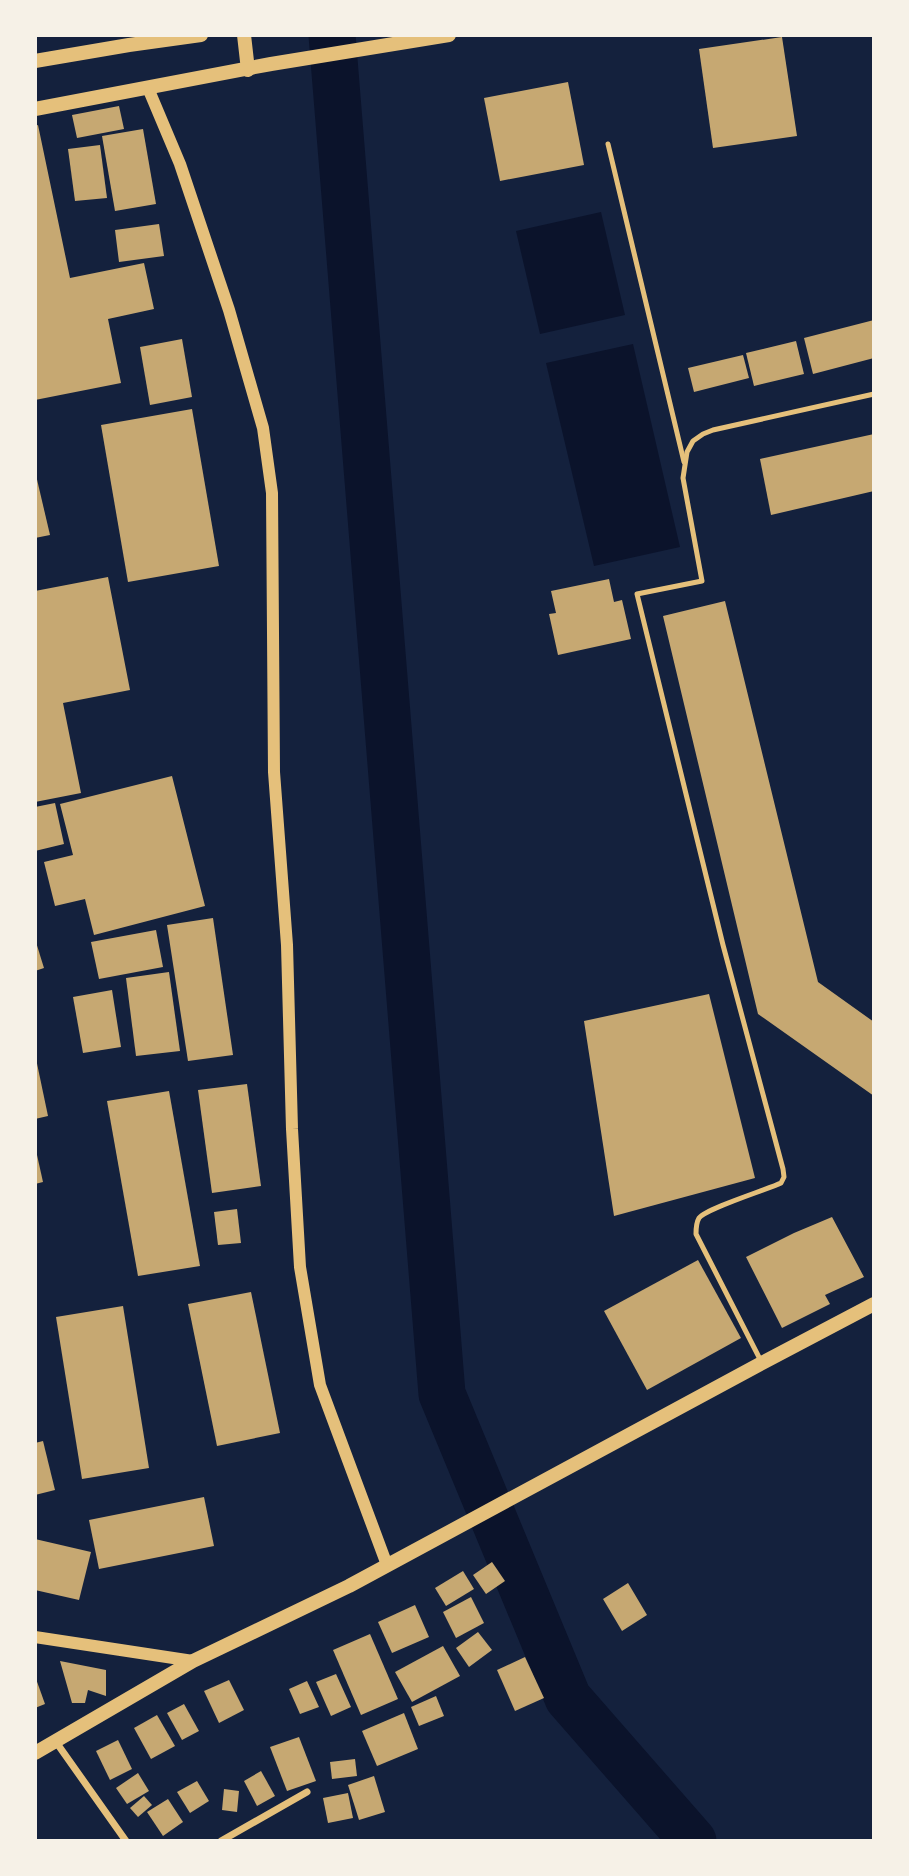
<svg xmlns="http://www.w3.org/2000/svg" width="909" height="1876" viewBox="0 0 909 1876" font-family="Jost,sans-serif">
  <rect width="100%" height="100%" fill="#14213d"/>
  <g fill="#0b132b">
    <polygon points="601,212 625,315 540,334 516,231"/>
    <polygon points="633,344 680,547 594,566 546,363"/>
  </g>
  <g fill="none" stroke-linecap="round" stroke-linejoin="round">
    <polyline stroke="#0b132b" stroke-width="47" points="332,35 442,1394 568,1698 693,1841"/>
  </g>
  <g fill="#c6a872">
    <polygon points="782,37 797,136 713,148 699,49"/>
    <polygon points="568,82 584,165 500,181 484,98"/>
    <polygon points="119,106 124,129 77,138 72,115"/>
    <polygon points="38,125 70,278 144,263 154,309 108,319 121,383 35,400 35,126"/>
    <polygon points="143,129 156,204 115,211 102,136"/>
    <polygon points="100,145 107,198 75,201 68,149"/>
    <polygon points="159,224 164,256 119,262 115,230"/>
    <polygon points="874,320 874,358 813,374 804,338"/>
    <polygon points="182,339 192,397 150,405 140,347"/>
    <polygon points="796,341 804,374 754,386 746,353"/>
    <polygon points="743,355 749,378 694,392 688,368"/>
    <polygon points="192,409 219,566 128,582 101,425"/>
    <polygon points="874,434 874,491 771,515 760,459"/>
    <polygon points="35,471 50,535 35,538"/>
    <polygon points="108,577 130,690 63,703 81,793 35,802 35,591"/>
    <polygon points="609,579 614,602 622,600 631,639 558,655 549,614 556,613 551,591"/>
    <polygon points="725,601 818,982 874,1022 874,1096 758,1014 663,616"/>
    <polygon points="172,776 205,906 94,935 85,899 55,906 44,862 73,855 60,804"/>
    <polygon points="55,803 64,844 35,851 35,807"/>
    <polygon points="213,918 233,1055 188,1061 167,925"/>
    <polygon points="156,930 163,967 99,979 91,942"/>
    <polygon points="35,939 44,968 35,971"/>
    <polygon points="169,972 180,1051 136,1056 126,978"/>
    <polygon points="112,990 121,1047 83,1053 73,997"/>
    <polygon points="709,994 755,1178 614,1216 584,1021"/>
    <polygon points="35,1054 48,1116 35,1119"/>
    <polygon points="247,1084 261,1186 212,1193 198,1090"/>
    <polygon points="169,1091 200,1266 138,1276 107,1101"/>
    <polygon points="35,1146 43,1182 35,1184"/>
    <polygon points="237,1209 241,1243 218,1245 214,1212"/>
    <polygon points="832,1217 864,1277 825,1295 830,1304 782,1328 746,1257 794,1233"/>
    <polygon points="698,1260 741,1338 647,1390 604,1311"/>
    <polygon points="251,1292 280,1433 217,1446 188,1304"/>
    <polygon points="123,1306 149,1468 82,1479 56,1317"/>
    <polygon points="43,1441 55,1490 35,1495 35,1443"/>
    <polygon points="204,1497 214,1546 99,1569 89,1520"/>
    <polygon points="35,1539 91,1552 79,1600 35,1590"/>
    <polygon points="492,1562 505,1581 486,1594 473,1575"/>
    <polygon points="463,1571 474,1589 446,1606 435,1588"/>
    <polygon points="628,1583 647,1615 622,1631 603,1599"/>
    <polygon points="471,1597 484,1623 456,1638 443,1612"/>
    <polygon points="415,1605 429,1637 392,1653 378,1622"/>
    <polygon points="478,1632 492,1650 469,1667 456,1648"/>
    <polygon points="370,1634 398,1699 361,1715 333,1650"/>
    <polygon points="443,1646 460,1676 412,1702 395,1672"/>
    <polygon points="525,1657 544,1698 515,1711 497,1670"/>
    <polygon points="60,1661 106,1670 106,1696 88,1690 85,1703 72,1703"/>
    <polygon points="336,1674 351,1707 331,1716 316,1682"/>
    <polygon points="35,1676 45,1704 35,1708"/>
    <polygon points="229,1680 244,1710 219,1723 204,1691"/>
    <polygon points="307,1681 319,1707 300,1714 289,1689"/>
    <polygon points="436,1696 444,1716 419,1726 411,1707"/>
    <polygon points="184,1704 199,1731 182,1740 167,1713"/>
    <polygon points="404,1713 418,1749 377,1766 362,1731"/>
    <polygon points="157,1715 175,1746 151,1759 134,1728"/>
    <polygon points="299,1737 316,1781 287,1791 270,1747"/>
    <polygon points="118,1740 132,1769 110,1780 96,1751"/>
    <polygon points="355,1759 357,1776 332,1779 330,1762"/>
    <polygon points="261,1771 275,1796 257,1806 244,1781"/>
    <polygon points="138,1773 149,1791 127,1804 116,1788"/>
    <polygon points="374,1776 385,1812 359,1820 348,1785"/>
    <polygon points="197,1781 209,1801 190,1813 177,1792"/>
    <polygon points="224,1789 239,1791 237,1812 222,1810"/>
    <polygon points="348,1793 353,1818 328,1823 323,1798"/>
    <polygon points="144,1796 152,1805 138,1817 130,1808"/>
    <polygon points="168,1799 183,1822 163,1836 147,1812"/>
  </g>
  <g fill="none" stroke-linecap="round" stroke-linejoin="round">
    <g stroke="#e5c07b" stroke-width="5">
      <polyline points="608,144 684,462"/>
      <path d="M 762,1363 L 696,1234 C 696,1228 696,1223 699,1218 C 707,1208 766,1190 781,1183 L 784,1177 L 783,1169 L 723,945 L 637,594 L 702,581 L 683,478 L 687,452 L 693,441 L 703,434 L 713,430 L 874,394"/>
    </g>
    <g stroke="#e5c07b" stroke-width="7">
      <polyline points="56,1742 126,1841"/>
      <polyline points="221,1841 307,1792"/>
    </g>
    <g stroke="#e5c07b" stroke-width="12">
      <polyline points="148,88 180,164 229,310 263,428 272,493 274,772 287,945 292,1129 300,1267 320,1385 387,1565"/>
      <polyline points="35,1637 193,1661"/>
    </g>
    <g stroke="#e5c07b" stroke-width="14">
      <polyline points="244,35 248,70"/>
      <polyline points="35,61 129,45 201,35"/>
      <polyline points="35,109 271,64 449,35"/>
      <polyline points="35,1753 193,1661 349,1586 762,1363 874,1304"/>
    </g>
  </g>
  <rect width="909" height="1876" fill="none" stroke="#f6f1e7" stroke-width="74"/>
</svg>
